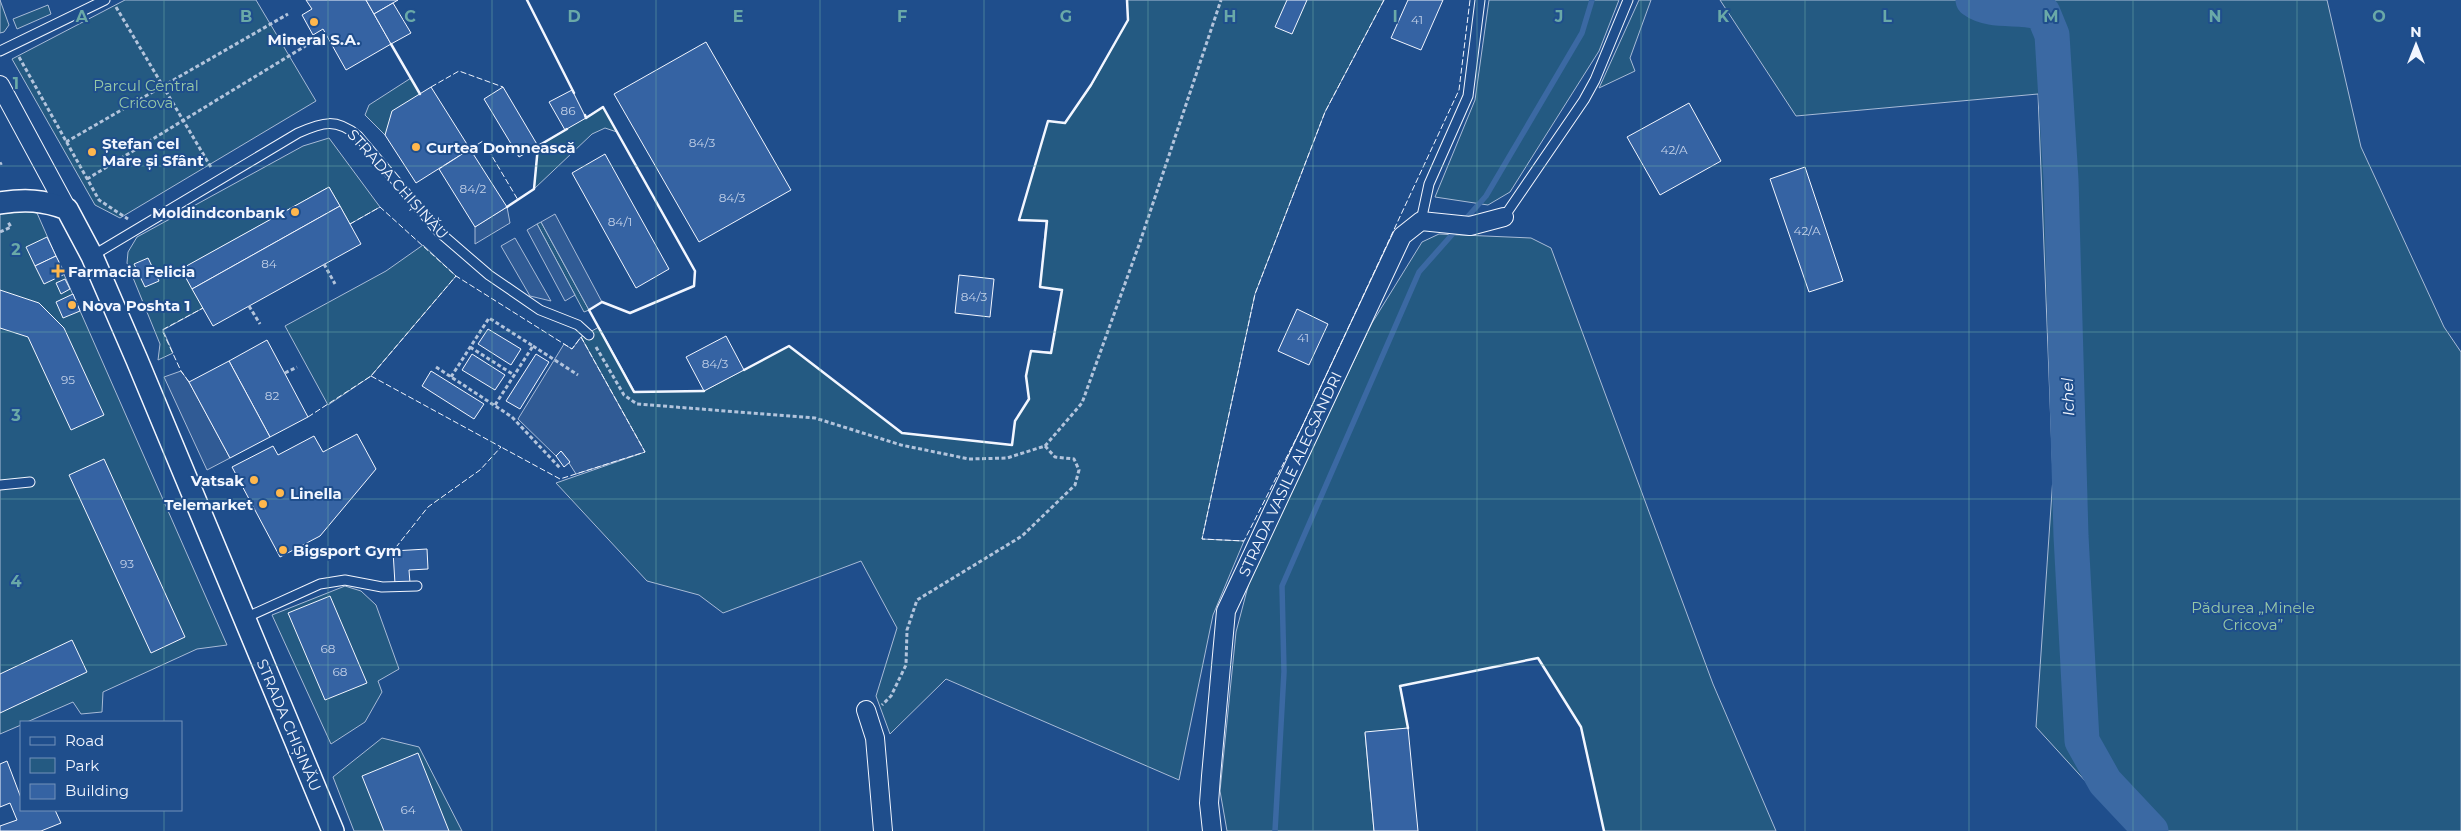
<svg xmlns="http://www.w3.org/2000/svg" width="2461" height="831" viewBox="0 0 2461 831" font-family="Montserrat,sans-serif">
  <rect width="100%" height="100%" fill="#1f4e8c"/>
  <g fill="#245a82" stroke="#a8bbd7">
    <polygon points="0,0 9,25 4,32 0,33"/>
    <polygon points="125,0 256,0 316,101 120,218 95,205 12,59"/>
    <polygon points="1127,0 1384,0 1325,112 1255,294 1202,539 1244,541 1213,615 1179,780 946,679 890,734 876,696 897,628 861,561 723,613 699,595 647,581 556,483 645,452 581,337 599,327 635,392 704,391 789,346 902,433 1012,445 1015,421 1029,399 1026,376 1031,351 1051,352 1062,290 1040,287 1046,221 1019,220 1048,121 1065,123 1091,86 1128,20"/>
    <polygon points="1489,0 1619,0 1599,51 1510,192 1488,205 1435,197 1475,100"/>
    <polygon points="1639,0 1651,0 1630,58 1635,71 1599,88"/>
    <polygon points="1720,0 2327,0 2361,147 2444,327 2461,352 2461,831 2131,831 2036,727 2053,477 2038,94 1796,116"/>
    <polygon points="48,5 51,14 17,29 13,19"/>
    <polygon points="411,78 420,94 385,135 365,115 369,105"/>
    <polygon points="603,107 617,132 605,128 592,134 534,189 538,146"/>
    <polygon points="329,138 380,207 350,224 329,187 182,269 203,308 163,330 173,353 158,360 160,344 127,263 128,252 137,237 303,146"/>
    <polygon points="28,211 37,213 227,645 197,649 103,692 102,712 81,714 73,702 27,722 21,722 21,725 0,734 0,214"/>
    <polygon points="541,222 589,310 584,312 537,224"/>
    <polygon points="1439,234 1531,238 1551,248 1713,684 1776,831 1604,831 1581,727 1538,658 1400,686 1408,728 1365,733 1374,831 1227,831 1220,791 1236,632 1251,575 1372,323 1422,242"/>
    <polygon points="423,245 456,276 371,376 328,405 285,326 386,271"/>
    <polygon points="345,586 361,591 376,605 399,669 378,681 382,692 365,722 331,744 272,615"/>
    <polygon points="382,738 419,747 462,831 354,831 333,777"/>
  </g>
  <g fill="#305b95" stroke="#a8bbd7">
    <polygon points="507,207 510,223 475,244 475,227"/>
    <polygon points="555,214 602,302 589,310 541,222"/>
    <polygon points="537,224 575,295 565,301 527,230"/>
    <polygon points="515,238 551,301 530,296 501,246"/>
    <polygon points="581,337 645,452 576,474 562,452 556,456 518,419 564,344 572,349"/>
    <polygon points="181,371 189,382 230,458 207,470 164,377"/>
  </g>
  <g fill="none" stroke-linecap="round" stroke-linejoin="round">
    <g stroke="#3b69a3" stroke-width="5.5">
      <polyline points="1463,222 1486,196 1582,33 1592,0"/>
      <polyline points="1275,831 1284,672 1282,586 1419,272 1457,229"/>
    </g>
    <path stroke="#3b69a3" stroke-width="35" d="M 1973,0 C 1992,14 2021,5 2043,13 L 2052,35 L 2061,180 L 2071,536 L 2082,741 L 2105,782 L 2151,831"/>
  </g>
  <g fill="#3563a3" stroke="#f2f6ff">
    <polygon points="306,0 366,0 391,44 346,70 323,29 313,35 302,15 312,9"/>
    <polygon points="366,0 398,0 374,14"/>
    <polygon points="1287,0 1307,0 1292,34 1275,27"/>
    <polygon points="1408,0 1443,0 1421,50 1391,38"/>
    <polygon points="393,3 411,33 391,44 374,14"/>
    <polygon points="706,42 791,190 699,242 614,94"/>
    <polygon points="431,87 470,149 416,183 385,135 392,111"/>
    <polygon points="503,87 538,146 519,157 484,99"/>
    <polygon points="572,90 586,118 565,130 549,102"/>
    <polygon points="1689,103 1721,161 1660,195 1627,137"/>
    <polygon points="470,149 507,207 475,227 439,169"/>
    <polygon points="605,154 669,269 636,288 572,173"/>
    <polygon points="1805,167 1843,281 1809,292 1770,179"/>
    <polygon points="329,187 340,206 192,289 181,269"/>
    <polygon points="340,206 361,244 213,326 192,289"/>
    <polygon points="47,237 56,256 35,266 26,247"/>
    <polygon points="56,256 65,274 44,284 35,266"/>
    <polygon points="148,258 159,281 145,287 134,264"/>
    <polygon points="959,275 994,279 990,317 955,313"/>
    <polygon points="65,279 70,289 61,294 56,283"/>
    <polygon points="0,290 39,303 64,328 104,415 71,430 28,337 0,328"/>
    <polygon points="73,294 80,311 63,318 56,302"/>
    <polygon points="1297,309 1328,324 1309,365 1278,351"/>
    <polygon points="488,329 521,349 511,365 478,344"/>
    <polygon points="726,336 744,370 704,391 686,357"/>
    <polygon points="267,340 308,417 270,437 229,361"/>
    <polygon points="472,354 505,375 495,390 462,370"/>
    <polygon points="536,354 549,362 520,409 506,401"/>
    <polygon points="229,361 270,437 230,458 189,382"/>
    <polygon points="431,371 484,404 474,419 422,386"/>
    <polygon points="357,434 376,469 320,536 280,557 232,467 273,446 278,455 314,436 323,452"/>
    <polygon points="561,451 570,462 564,467 556,456"/>
    <polygon points="104,459 185,637 151,653 69,475"/>
    <polygon points="427,549 428,569 409,570 410,583 395,584 393,551"/>
    <polygon points="330,596 367,683 325,700 288,613"/>
    <polygon points="72,640 87,672 0,713 0,674"/>
    <polygon points="1408,728 1418,831 1374,831 1365,732"/>
    <polygon points="418,753 449,831 384,831 362,776"/>
    <polygon points="7,761 21,798 21,810 55,810 61,823 41,831 0,831 0,826 17,820 10,803 0,807 0,764"/>
  </g>
  <g fill="none" stroke-linecap="round" stroke-linejoin="round">
    <defs>
      <g id="service">
        <polyline points="0,51 105,0"/>
        <polyline points="1504,217 1584,100 1595,80 1628,0"/>
        <polyline points="1421,221 1429,184 1468,96 1480,0"/>
        <path d="M 92,256 L 298,133 C 323,122 336,118 358,136 L 438,231 L 489,275 L 540,310 L 578,325 L 589,335"/>
        <polyline points="0,485 30,482"/>
        <polyline points="245,618 320,584 345,580 382,587 417,586"/>
      </g>
      <g id="minor">
        <polyline points="0,85 67,209"/>
        <polyline points="866,710 875,738 883,831"/>
        <polyline points="1212,831 1209,803 1211,776 1226,611 1402,236 1421,221 1470,226 1504,217"/>
      </g>
      <path id="tertiary" d="M 0,203 C 25,199 43,200 67,209 L 92,256 L 137,360 L 333,831"/>
    </defs>
    <use href="#service" stroke="#f2f6ff" stroke-width="11"/>
    <use href="#minor" stroke="#f2f6ff" stroke-width="20"/>
    <use href="#tertiary" stroke="#f2f6ff" stroke-width="24"/>
    <g stroke="#b3c4dc" stroke-width="3" stroke-dasharray="4 2.5" stroke-linecap="butt">
      <polyline points="116,7 212,169"/>
      <polyline points="19,57 99,200 128,219"/>
      <polyline points="66,142 288,14"/>
      <polyline points="0,164 2,163"/>
      <polyline points="87,179 307,45"/>
      <polyline points="0,232 11,227 8,222"/>
      <polyline points="324,264 335,284"/>
      <polyline points="249,306 260,324"/>
      <polyline points="533,346 578,375"/>
      <polyline points="470,347 514,375"/>
      <polyline points="596,347 624,395 637,404 815,418 901,445 969,459 1007,458 1045,446 1055,457 1074,459 1079,470 1075,485 1022,536 917,600 907,630 906,665 891,696 882,705"/>
      <polyline points="436,367 512,417 560,468"/>
      <polyline points="285,373 297,367"/>
      <polyline points="451,377 489,318 533,346 495,405"/>
      <polyline points="1045,446 1082,403 1140,242 1221,0"/>
    </g>
    <use href="#service" stroke="#1f4e8c" stroke-width="9"/>
    <use href="#minor" stroke="#1f4e8c" stroke-width="18"/>
    <use href="#tertiary" stroke="#1f4e8c" stroke-width="21"/>
    <g stroke="#f2f6ff" stroke-width="1" stroke-dasharray="6 2.5" stroke-linecap="butt">
      <polyline points="1384,0 1325,112 1255,294 1202,539 1244,541 1302,427 1459,90 1470,0"/>
      <polyline points="431,87 459,71 503,87"/>
      <polyline points="470,149 483,141 518,200"/>
      <polyline points="350,224 380,207 456,276 572,349 581,337 645,452 560,479 501,447"/>
      <polyline points="371,376 501,447 480,470 428,507 393,551"/>
      <polyline points="189,382 181,371 162,330 203,308"/>
      <polyline points="308,417 371,376 456,276"/>
    </g>
    <g stroke="#f2f6ff" stroke-width="2.5">
      <polyline points="527,0 574,93"/>
      <polyline points="391,44 420,94"/>
      <polyline points="585,115 586,118 603,107 695,271 694,286 630,313 602,302 589,310 634,392 704,391"/>
      <polyline points="507,207 534,189 538,146 567,129"/>
      <polyline points="744,370 789,346 902,433 1012,445 1015,421 1029,399 1026,376 1031,351 1051,353 1062,290 1040,287 1047,221 1019,220 1048,121 1065,123 1091,85 1128,20 1127,0"/>
      <polyline points="1408,728 1400,686 1538,658 1581,727 1604,831"/>
    </g>
  </g>
  <path fill="none" stroke="#6aa9a8" stroke-width="1" stroke-opacity="0.55" d="M 164,0 L 164,722M 328,0 L 328,831M 492,0 L 492,831M 656,0 L 656,831M 820,0 L 820,831M 984,0 L 984,831M 1148,0 L 1148,831M 1313,0 L 1313,831M 1477,0 L 1477,831M 1641,0 L 1641,831M 1805,0 L 1805,831M 1969,0 L 1969,831M 2133,0 L 2133,831M 2297,0 L 2297,831M 0,166 L 2461,166M 0,332 L 2461,332M 0,499 L 2461,499M 0,665 L 2461,665M 164,810 L 164,831"/>
  <g fill="#ffb74d" stroke="#1f4e8c" stroke-width="2">
    <circle cx="314" cy="22" r="5"/>
    <circle cx="416" cy="147" r="5"/>
    <circle cx="92" cy="152" r="5"/>
    <circle cx="295" cy="212" r="5"/>
    <path d="M55.5 263.5h5v5h5v5h-5v5h-5v-5h-5v-5h5z"/>
    <circle cx="72" cy="305" r="5"/>
    <circle cx="254" cy="480" r="5"/>
    <circle cx="280" cy="493" r="5"/>
    <circle cx="263" cy="504" r="5"/>
    <circle cx="283" cy="550" r="5"/>
  </g>
  <g text-anchor="middle" dominant-baseline="central" stroke-width="4" stroke-linejoin="round" paint-order="stroke">
    <g font-size="12" fill="#c3d1e8">
      <text x="1417" y="19">41</text>
      <text x="568" y="110">86</text>
      <text x="702" y="142">84/3</text>
      <text x="1674" y="149">42/A</text>
      <text x="473" y="188">84/2</text>
      <text x="732" y="197">84/3</text>
      <text x="620" y="221">84/1</text>
      <text x="1807" y="230">42/A</text>
      <text x="269" y="263">84</text>
      <text x="974" y="296">84/3</text>
      <text x="1303" y="337">41</text>
      <text x="715" y="363">84/3</text>
      <text x="68" y="379">95</text>
      <text x="272" y="395">82</text>
      <text x="127" y="563">93</text>
      <text x="328" y="648">68</text>
      <text x="340" y="671">68</text>
      <text x="408" y="809">64</text>
    </g>
    <g font-size="15" font-weight="bold" fill="#f2f6ff" stroke="#1f4e8c" text-anchor="start">
      <text x="314" y="39" text-anchor="middle">Mineral S.A.</text>
      <text x="102" y="143">Ștefan cel<tspan x="102" dy="17">Mare și Sfânt</tspan></text>
      <text x="426" y="147">Curtea Domnească</text>
      <text x="285" y="212" text-anchor="end">Moldindconbank</text>
      <text x="68" y="271">Farmacia Felicia</text>
      <text x="82" y="305">Nova Poshta 1</text>
      <text x="244" y="480" text-anchor="end">Vatsak</text>
      <text x="290" y="493">Linella</text>
      <text x="253" y="504" text-anchor="end">Telemarket</text>
      <text x="293" y="550">Bigsport Gym</text>
    </g>
    <g font-size="15" fill="#97c8a6" stroke="#1f4e8c">
      <text x="146" y="85">Parcul Central<tspan x="146" dy="17">Cricova</tspan></text>
      <text x="2253" y="607">Pădurea „Minele<tspan x="2253" dy="17">Cricova”</tspan></text>
    </g>
    <g font-size="15" fill="#f2f6ff" stroke="#1f4e8c">
      <text transform="translate(398 184) rotate(48)">STRADA CHIȘINĂU</text>
      <text transform="translate(1290 474) rotate(-65)">STRADA VASILE ALECSANDRI</text>
      <text transform="translate(289 725) rotate(67)">STRADA CHIȘINĂU</text>
    </g>
    <g font-size="16" font-style="italic" fill="#f2f6ff" stroke="#1f4e8c">
      <text transform="translate(2068 397) rotate(-92)">Ichel</text>
    </g>
  </g>
  <g font-size="16" text-anchor="middle" font-weight="bold" fill="#6aa9a8" stroke="#1f4e8c" stroke-width="4" stroke-linejoin="round" paint-order="stroke">
    <text x="82" y="22">A</text>
    <text x="246" y="22">B</text>
    <text x="410" y="22">C</text>
    <text x="574" y="22">D</text>
    <text x="738" y="22">E</text>
    <text x="902" y="22">F</text>
    <text x="1066" y="22">G</text>
    <text x="1230" y="22">H</text>
    <text x="1395" y="22">I</text>
    <text x="1559" y="22">J</text>
    <text x="1723" y="22">K</text>
    <text x="1887" y="22">L</text>
    <text x="2051" y="22">M</text>
    <text x="2215" y="22">N</text>
    <text x="2379" y="22">O</text>
    <text x="16" y="89">1</text>
    <text x="16" y="255">2</text>
    <text x="16" y="421">3</text>
    <text x="16" y="587">4</text>
  </g>
  <rect x="20" y="721" width="162" height="90" fill="#1f4e8c" stroke="#7391ba"/>
  <rect x="30" y="737" width="25" height="8" fill="#1f4e8c" stroke="#7391ba"/>
  <text x="65" y="746" font-size="15" fill="#f2f6ff">Road</text>
  <rect x="30" y="758" width="25" height="15" fill="#245a82" stroke="#7391ba"/>
  <text x="65" y="771" font-size="15" fill="#f2f6ff">Park</text>
  <rect x="30" y="784" width="25" height="15" fill="#3563a3" stroke="#7391ba"/>
  <text x="65" y="796" font-size="15" fill="#f2f6ff">Building</text>
  <g transform="translate(2416 45)" stroke="#1f4e8c" stroke-width="4" paint-order="stroke">
  <path d="M0-4L9 19L0 12L-9 19Z" fill="#f2f6ff"/>
  <text y="-8" font-size="14" font-weight="bold" text-anchor="middle" fill="#f2f6ff">N</text>
  </g>
</svg>
